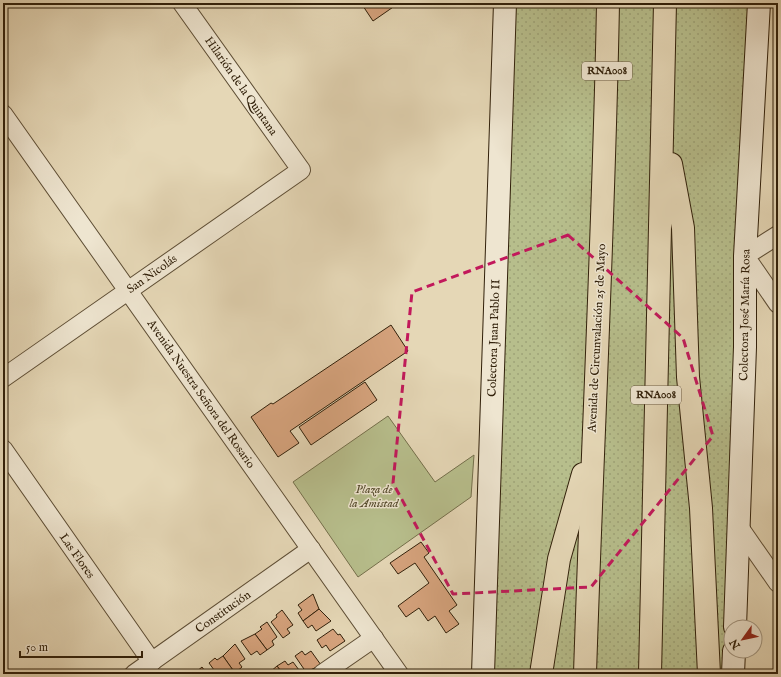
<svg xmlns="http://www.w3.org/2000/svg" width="781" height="677" viewBox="0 0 781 677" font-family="'IM FELL English',serif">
  <defs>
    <pattern id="grass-dots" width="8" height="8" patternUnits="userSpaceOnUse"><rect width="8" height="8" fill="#b7be8c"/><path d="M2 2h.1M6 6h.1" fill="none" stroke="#9ea377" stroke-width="1.8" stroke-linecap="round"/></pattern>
  </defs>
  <rect width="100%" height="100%" fill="#e5d7b6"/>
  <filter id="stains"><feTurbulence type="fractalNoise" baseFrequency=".005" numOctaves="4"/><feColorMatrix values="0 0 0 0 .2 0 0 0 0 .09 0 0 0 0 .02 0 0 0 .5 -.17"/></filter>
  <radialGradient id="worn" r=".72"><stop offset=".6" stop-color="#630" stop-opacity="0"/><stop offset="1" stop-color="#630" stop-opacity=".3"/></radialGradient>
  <polygon fill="url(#grass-dots)" stroke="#746f4b" points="505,3 759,3 731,627 733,674 483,674"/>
  <polygon fill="#b7be8c" stroke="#746f4b" points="388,416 435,482 474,455 471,497 358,577 293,482"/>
  <g fill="#d7a47e" stroke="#31200a">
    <polygon points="361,3 399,3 373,21"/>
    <polygon points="391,325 408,351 290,431 299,443 278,457 251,417 271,403 273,404"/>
    <polygon points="365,382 377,400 311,445 299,427"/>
    <polygon points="421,542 429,553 424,557 457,605 449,611 459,624 446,633 435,616 428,621 419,608 406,617 398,606 429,583 415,563 398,574 390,563"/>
    <polygon points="313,594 319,609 303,621 298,613 302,610 298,605"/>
    <polygon points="319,609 331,621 316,631 312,625 308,628 303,621"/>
    <polygon points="282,610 293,625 287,629 290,633 283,638 271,622 277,617 276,615"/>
    <polygon points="267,622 277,637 272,641 274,645 267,650 255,634 262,629 260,627"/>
    <polygon points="333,629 338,635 340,634 345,641 330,651 326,645 322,648 317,640"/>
    <polygon points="255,634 267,650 260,655 257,651 251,655 241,641"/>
    <polygon points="235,644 245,659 239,663 242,667 235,673 223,656"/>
    <polygon points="302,651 305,655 311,651 321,665 306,672 295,656"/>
    <polygon points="223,656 235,673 232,674 217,674 209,663 215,658 217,660"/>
    <polygon points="285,661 288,665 293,662 302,674 283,674 277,666"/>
    <polygon points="277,666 283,674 272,674 270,672"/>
    <polygon points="202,667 207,674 197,674 196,672"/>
  </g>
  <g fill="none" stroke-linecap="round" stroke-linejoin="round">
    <defs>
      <g id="street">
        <polyline points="3,114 399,674"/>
        <polyline points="778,235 745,256 778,304"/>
        <polyline points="3,378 301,170 182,3"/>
        <polyline points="3,449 152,662"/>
        <polyline points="739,527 778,583"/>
        <polyline points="134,674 311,549"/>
        <polyline points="322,674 374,638"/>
      </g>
      <g id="secondary">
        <polyline points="735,627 745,347 745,256 759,3"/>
        <polyline points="483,674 505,3"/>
        <polyline points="733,674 734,651"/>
      </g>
      <g id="highway">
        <polyline points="671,164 683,228 688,377 701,508 709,674"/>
        <polyline points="541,674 559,559 583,474"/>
        <path d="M 585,674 C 592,450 604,227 608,3"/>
        <polyline points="650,674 665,3"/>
      </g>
    </defs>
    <use href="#street" stroke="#5e4e35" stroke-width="20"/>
    <use href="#secondary" stroke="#31200a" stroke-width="24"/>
    <use href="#highway" stroke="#31200a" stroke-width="24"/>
    <use href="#street" stroke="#eee5d0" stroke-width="18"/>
    <use href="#secondary" stroke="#eee5d0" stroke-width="22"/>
    <use href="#highway" stroke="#e5d7b6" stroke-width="22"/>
  </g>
  <path fill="none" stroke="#c2185b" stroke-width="3" stroke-dasharray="8 5" stroke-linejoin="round" d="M 568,235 L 683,338 L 713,436 L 591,587 L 453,594 L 393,483 L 412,292 Z"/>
  <g text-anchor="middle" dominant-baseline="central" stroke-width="3" stroke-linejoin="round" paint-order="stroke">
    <g fill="#eee5d0" stroke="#6a5b45" stroke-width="1">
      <rect x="582" y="62" width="50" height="18" rx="3"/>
      <rect x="631" y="386" width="50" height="18" rx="3"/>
    </g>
    <g font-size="11" font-weight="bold" fill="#31200a">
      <text x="607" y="71">RNA008</text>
      <text x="656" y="395">RNA008</text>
    </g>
    <g font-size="12" fill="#31200a" stroke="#eee5d0">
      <text transform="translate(241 86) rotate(55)">Hilarión de la Quintana</text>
      <text transform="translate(152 274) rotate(-35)">San Nicolás</text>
      <text transform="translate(745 315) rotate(-89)">Colectora José María Rosa</text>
      <text transform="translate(494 338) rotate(-88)">Colectora Juan Pablo II</text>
      <text transform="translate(597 338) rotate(-87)">Avenida de Circunvalación 25 de Mayo</text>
      <text transform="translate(201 394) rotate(55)">Avenida Nuestra Señora del Rosario</text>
      <text transform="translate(77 556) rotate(55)">Las Flores</text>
      <text transform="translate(223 612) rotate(-35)">Constitución</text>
    </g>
    <g font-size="12" font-style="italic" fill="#52482a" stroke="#eee5d0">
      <text x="374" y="489">Plaza de<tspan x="374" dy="14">la Amistad</tspan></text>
    </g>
  </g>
  <rect width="781" height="677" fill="none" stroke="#e5d7b6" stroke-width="16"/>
  <rect x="4" y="4" width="773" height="669" fill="none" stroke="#31200a" stroke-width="2"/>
  <rect x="8" y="8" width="765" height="661" fill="none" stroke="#31200a"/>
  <g transform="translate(743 639) rotate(237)"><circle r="19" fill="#eee5d0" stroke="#a29681"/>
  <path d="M0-3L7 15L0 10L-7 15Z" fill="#8f2418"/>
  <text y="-6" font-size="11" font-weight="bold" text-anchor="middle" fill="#31200a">N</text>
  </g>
  <path d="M20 651v6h122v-6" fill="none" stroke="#31200a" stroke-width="2"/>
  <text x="26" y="651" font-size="12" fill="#31200a" stroke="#eee5d0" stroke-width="3" paint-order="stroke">50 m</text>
  <rect width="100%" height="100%" filter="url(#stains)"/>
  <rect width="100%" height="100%" fill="url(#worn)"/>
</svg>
